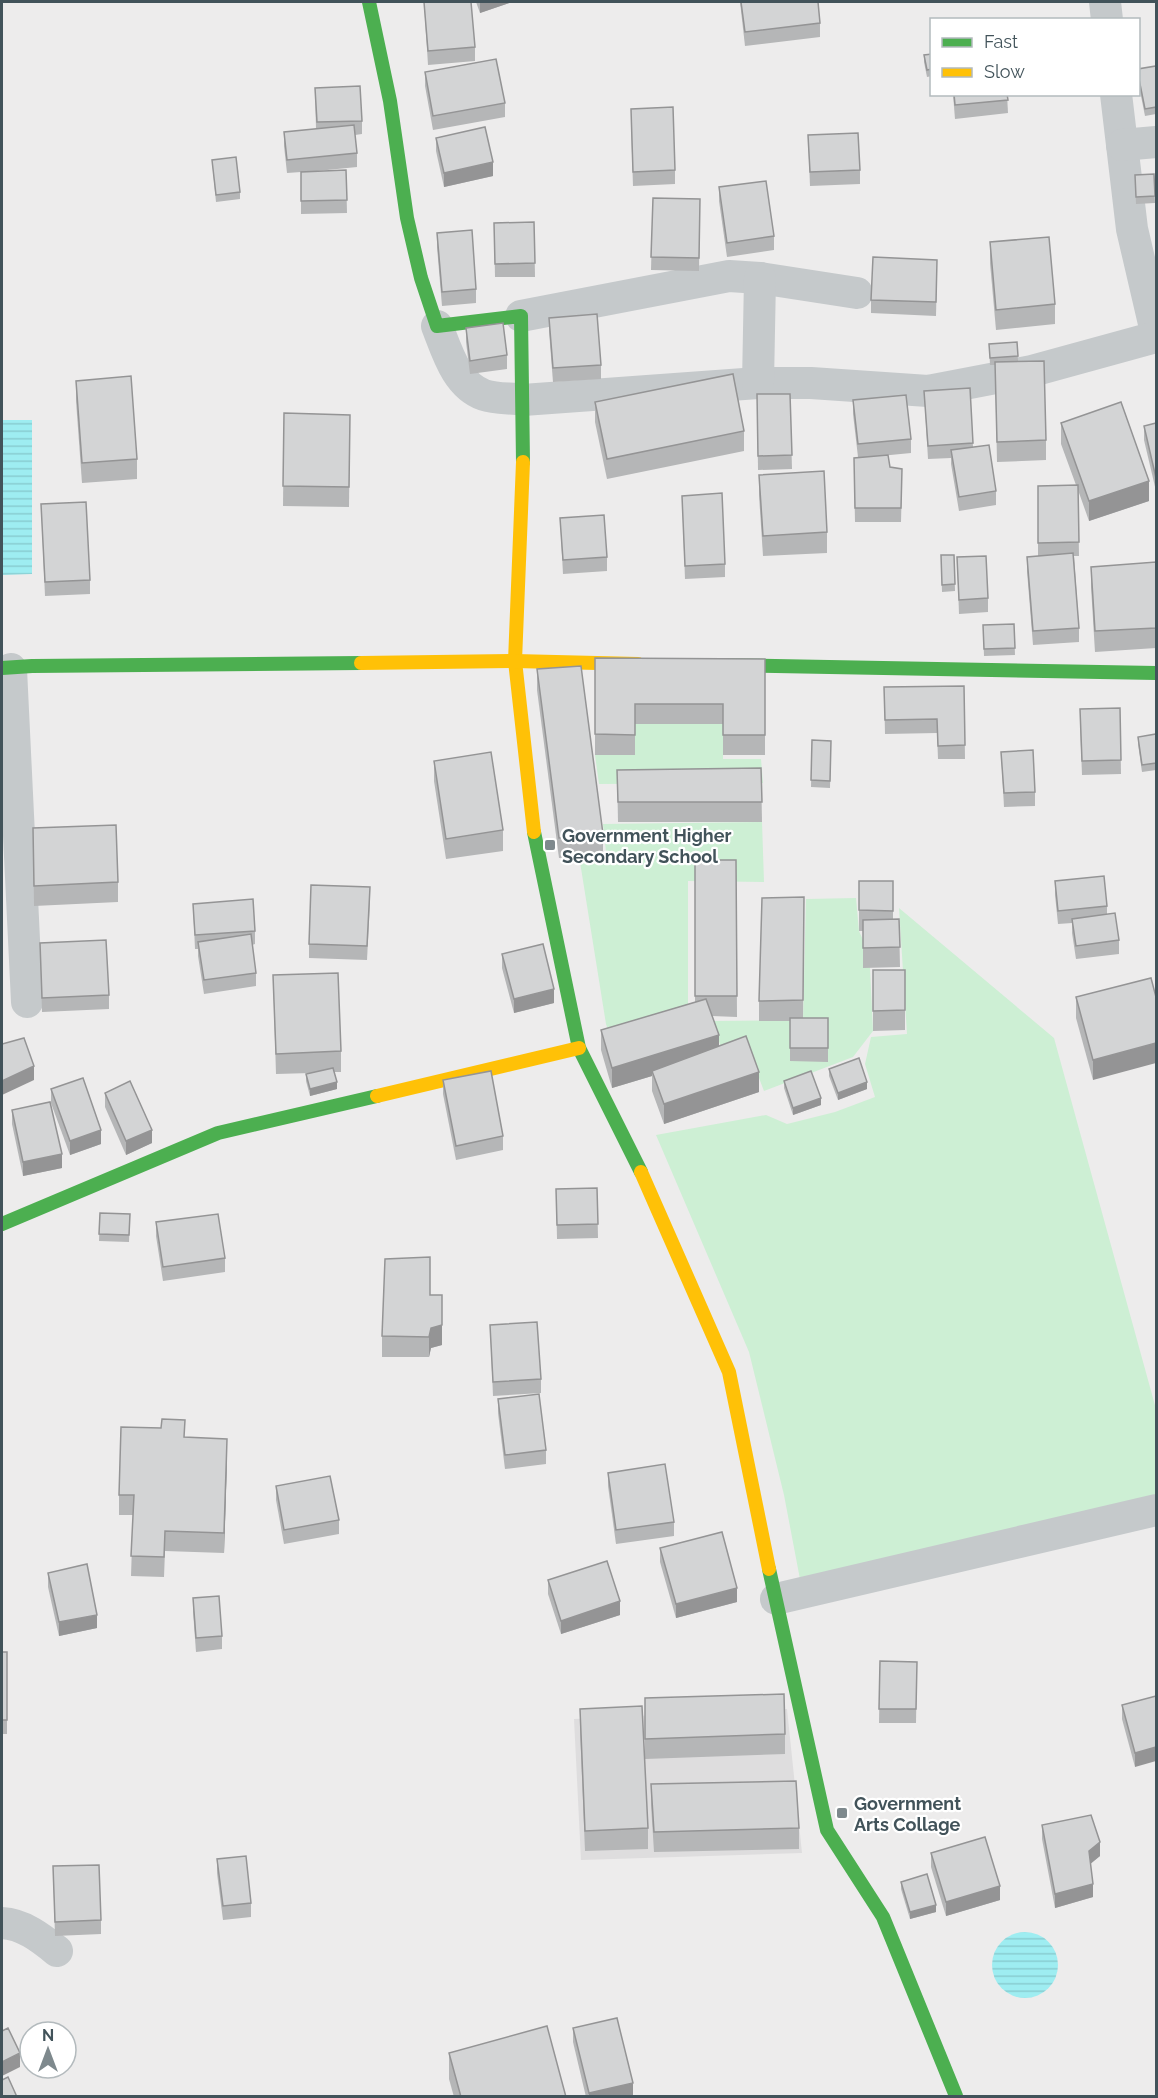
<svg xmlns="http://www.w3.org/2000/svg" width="1158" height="2098" viewBox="0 0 1158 2098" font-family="Raleway,sans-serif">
  <defs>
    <pattern id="water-rules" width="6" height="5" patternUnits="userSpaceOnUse" patternTransform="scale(1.5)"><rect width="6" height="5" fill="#9eedf1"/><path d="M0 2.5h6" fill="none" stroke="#89cdd1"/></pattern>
  </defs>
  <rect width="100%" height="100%" fill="#edecec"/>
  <polygon fill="#deddde" points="787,1709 802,1853 581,1860 574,1719"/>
  <g fill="#cdefd4">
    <polygon points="635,724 723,724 723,759 761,759 763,783 599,784 595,755 634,755"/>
    <polygon points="762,822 764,882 688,881 688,1014 612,1041 606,1024 580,862 607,861 603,824"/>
    <polygon points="856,898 859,931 863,940 870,968 873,1031 853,1057 764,1091 749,1052 723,1053 712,1021 803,1020 806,899"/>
    <polygon points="899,908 1054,1038 1156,1409 1156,1502 803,1595 784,1495 749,1352 656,1135 766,1115 787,1124 835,1112 875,1097 865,1064 871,1037 907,1034"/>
  </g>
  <g fill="url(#water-rules)">
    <polygon points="2,420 32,420 32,574 2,575"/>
    <circle cx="1025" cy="1965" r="33"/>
  </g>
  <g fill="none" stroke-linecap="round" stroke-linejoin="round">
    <g stroke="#c5c9cb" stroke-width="32">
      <polyline points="1105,2 1107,20"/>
      <polyline points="1116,94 1132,229 1156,332"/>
      <polyline points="1122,145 1156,142"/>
      <polyline points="521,316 729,276 760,278 857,293"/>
      <path d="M 437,326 C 447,351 456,385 484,395 C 496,399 511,398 523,400 L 758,383 L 811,383 L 928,391 L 1032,371 L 1156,337"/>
      <polyline points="758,383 760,278"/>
      <polyline points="11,669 27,1002"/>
      <polyline points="776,1599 1156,1510"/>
      <path d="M 2,1923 C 23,1924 41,1938 57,1951"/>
    </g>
    <g stroke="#4caf50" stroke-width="14">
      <polyline points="369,2 390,101 407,218 421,278 437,326 521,316 523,462"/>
      <polyline points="720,665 1156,673"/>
      <polyline points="2,668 32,666 361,663"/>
      <polyline points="534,832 579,1048 641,1172"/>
      <polyline points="2,1224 218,1133 377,1096"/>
      <polyline points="769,1569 827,1830 883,1917 956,2096"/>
    </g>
    <g stroke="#ffc107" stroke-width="14">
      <polyline points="523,462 515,661 534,832"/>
      <polyline points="361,663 515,661 638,664"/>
      <polyline points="377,1096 579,1048"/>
      <polyline points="641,1172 729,1372 769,1569"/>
    </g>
  </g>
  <g fill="#b5b6b7">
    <polygon points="424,2 475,47 475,61 428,65"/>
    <polygon points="476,2 512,2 480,13"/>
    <polygon points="740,2 818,2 820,23 820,37 745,46"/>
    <polygon points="932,54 932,76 927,77 924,62 924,55"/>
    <polygon points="1156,66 1156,114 1145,116 1138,81 1138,69"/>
    <polygon points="425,72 505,103 505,117 433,130 425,86"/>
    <polygon points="315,88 362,121 362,134 355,135 357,153 357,167 307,172 346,170 347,213 301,214 301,172 287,173 284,146 284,132 316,129"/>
    <polygon points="953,94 1007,94 1008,113 955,119"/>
    <polygon points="631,123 675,170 675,184 633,186"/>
    <polygon points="808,135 860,170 860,184 810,186"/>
    <polygon points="436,138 493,176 444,187 436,151"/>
    <polygon points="212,160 240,192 240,199 216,202"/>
    <polygon points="1154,174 1155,203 1136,204 1135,175"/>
    <polygon points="719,187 774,236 774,250 727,257 719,201"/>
    <polygon points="653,198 700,199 699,271 651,270"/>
    <polygon points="534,222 535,277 495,277 494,223"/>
    <polygon points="437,233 476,289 476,303 442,306 437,247"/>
    <polygon points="990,242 1055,304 1055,324 996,330 990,263"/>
    <polygon points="937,273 936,316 871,313 871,300"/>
    <polygon points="549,318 601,365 601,379 553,382 549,331"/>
    <polygon points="466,328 507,355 507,369 470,374 466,342"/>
    <polygon points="1017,342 1018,361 1046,440 1046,460 997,462 995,365 990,365 989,344"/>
    <polygon points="76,381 137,459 137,479 82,483 76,401"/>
    <polygon points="970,388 973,447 996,491 996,505 959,511 951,464 951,458 928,459 924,391"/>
    <polygon points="757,394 790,394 792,469 758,470"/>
    <polygon points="853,400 911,439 911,453 880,456 902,483 901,522 855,522 854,472 858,457 853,414"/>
    <polygon points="595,402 744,431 744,451 607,479 595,422"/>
    <polygon points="284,413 350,415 349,507 283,506"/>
    <polygon points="1061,423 1149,501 1089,521 1078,490 1079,556 1074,556 1079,628 1079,642 1033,645 1027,571 1027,557 1038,556 1038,486 1076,485 1061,444"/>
    <polygon points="1156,423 1156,491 1144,440 1144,426"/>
    <polygon points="759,475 827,532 827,553 763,556 759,495"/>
    <polygon points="682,496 725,564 725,577 685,579"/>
    <polygon points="41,504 90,580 90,594 45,596"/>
    <polygon points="560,518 607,557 607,571 563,574"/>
    <polygon points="941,555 954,555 955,591 942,592"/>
    <polygon points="957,557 988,598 988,612 959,614"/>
    <polygon points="1156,562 1156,648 1095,652 1091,587 1091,567"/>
    <polygon points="1014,624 1015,655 984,656 983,625"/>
    <polygon points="595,658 765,659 765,755 723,755 723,724 635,724 635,755 595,755"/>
    <polygon points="537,669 603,834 603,855 559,858 537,690"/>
    <polygon points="964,686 965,759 938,759 937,733 885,734 884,687"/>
    <polygon points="1120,708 1121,774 1082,775 1080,723"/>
    <polygon points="1156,734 1156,770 1142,772 1138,744 1138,737"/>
    <polygon points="812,740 831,741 830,788 811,787"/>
    <polygon points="1001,752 1035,792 1035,806 1004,807"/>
    <polygon points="434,761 503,830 503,851 446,859 434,781"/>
    <polygon points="761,768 762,822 618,822 617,770"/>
    <polygon points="33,828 118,882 118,902 34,906"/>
    <polygon points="695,860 736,860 737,1017 712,1016 719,1046 759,1092 664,1124 652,1091 652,1076 612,1088 601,1050 601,1030 695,1002"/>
    <polygon points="859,881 893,881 893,919 899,919 900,967 863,968 863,931 859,931"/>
    <polygon points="1055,881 1107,906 1107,915 1119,940 1119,954 1076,959 1072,933 1072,923 1058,924 1055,895"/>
    <polygon points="804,897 803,1018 828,1018 828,1062 790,1061 790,1021 759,1021 759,1001"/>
    <polygon points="370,901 367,960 309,958 309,944"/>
    <polygon points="193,904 255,931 255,944 252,945 256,973 256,986 204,994 198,956 198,949 195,949"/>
    <polygon points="40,943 109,995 109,1009 42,1012"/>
    <polygon points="502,954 554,1003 514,1013 502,968"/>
    <polygon points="873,970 905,970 905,1030 873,1031"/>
    <polygon points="273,975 341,1051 341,1072 334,1072 337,1089 310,1096 306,1081 306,1074 311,1073 276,1074"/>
    <polygon points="1151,978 1093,1080 1076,1018 1076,997"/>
    <polygon points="829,1069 867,1089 838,1100 829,1076"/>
    <polygon points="443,1080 503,1136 503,1150 456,1160 443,1094"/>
    <polygon points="784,1081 821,1105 793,1115 784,1088"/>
    <polygon points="51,1089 101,1144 70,1155 51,1103"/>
    <polygon points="105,1093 152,1143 126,1155 105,1107"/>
    <polygon points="12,1110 62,1168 23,1176 12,1124"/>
    <polygon points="597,1188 598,1238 557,1239 556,1189"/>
    <polygon points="100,1213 130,1214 129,1242 99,1241"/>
    <polygon points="156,1222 225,1258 225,1272 163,1281 156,1236"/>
    <polygon points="430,1295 442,1345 431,1348 429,1357 382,1357 382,1336"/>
    <polygon points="490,1325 541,1379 541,1393 493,1396"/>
    <polygon points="498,1399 546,1450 546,1464 505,1469 498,1413"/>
    <polygon points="185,1437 227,1459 224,1553 165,1551 164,1577 131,1576 133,1515 119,1515 119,1495"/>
    <polygon points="608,1473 674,1522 674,1536 616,1544 608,1486"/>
    <polygon points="276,1486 339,1520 339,1534 284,1544 276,1500"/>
    <polygon points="660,1548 737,1602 676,1618 660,1562"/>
    <polygon points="48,1573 97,1628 59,1636 48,1587"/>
    <polygon points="548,1580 620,1615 561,1634 548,1594"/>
    <polygon points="193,1598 222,1636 222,1649 196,1652 193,1611"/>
    <rect x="2" y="1652" width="5" height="82"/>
    <polygon points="880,1661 917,1662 916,1723 879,1723"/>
    <polygon points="1156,1696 1135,1767 1122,1719 1122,1705"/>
    <polygon points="645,1698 785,1734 785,1754 645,1759"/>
    <polygon points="580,1709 648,1828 648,1849 585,1851 580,1729"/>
    <polygon points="651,1784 799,1828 799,1849 654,1852 651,1805"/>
    <polygon points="1042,1825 1100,1856 1090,1864 1093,1897 1055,1908 1042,1839"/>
    <polygon points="931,1853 1000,1900 946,1916 931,1867"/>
    <polygon points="217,1859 251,1903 251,1917 223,1920 217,1873"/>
    <polygon points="53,1866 101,1920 101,1934 55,1936"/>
    <polygon points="901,1882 936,1912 910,1919 901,1889"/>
    <polygon points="573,2028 633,2096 586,2097 573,2042"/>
    <polygon points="449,2053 566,2097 454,2097 449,2079"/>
  </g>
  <g fill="#949495">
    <polygon points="480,2 512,2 480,13"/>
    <polygon points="493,162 493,176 444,187 444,173"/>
    <polygon points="1149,481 1149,501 1089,521 1089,501"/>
    <polygon points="554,989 554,1003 514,1013 514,999"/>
    <polygon points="719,1035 719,1055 652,1071 652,1076 612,1088 612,1068"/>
    <polygon points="1156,1043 1156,1063 1093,1080 1093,1060"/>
    <polygon points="34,1066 34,1080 2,1095 2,1081"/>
    <polygon points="759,1072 759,1092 664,1124 664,1104"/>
    <polygon points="337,1082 337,1089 310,1096 310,1089"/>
    <polygon points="867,1082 867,1089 838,1100 838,1093"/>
    <polygon points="821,1098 821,1105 793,1115 793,1108"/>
    <polygon points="101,1130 101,1144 70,1155 70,1141"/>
    <polygon points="152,1130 152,1143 126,1155 126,1141"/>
    <polygon points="62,1154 62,1168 23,1176 23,1162"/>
    <polygon points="442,1325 442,1345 431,1348 429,1357 429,1337 431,1328"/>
    <polygon points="227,1439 227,1459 224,1553 224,1533"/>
    <polygon points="737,1588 737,1602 676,1618 676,1604"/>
    <polygon points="620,1601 620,1615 561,1634 561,1621"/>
    <polygon points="97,1615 97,1628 59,1636 59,1622"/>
    <polygon points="1156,1747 1156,1761 1135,1767 1135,1753"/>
    <polygon points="1100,1842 1100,1856 1089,1865 1089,1851"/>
    <polygon points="1093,1884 1093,1897 1055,1908 1055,1894"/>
    <polygon points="1000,1886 1000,1900 946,1916 946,1902"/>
    <polygon points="936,1905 936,1912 910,1919 910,1912"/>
    <polygon points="20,2053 20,2067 2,2076 2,2062"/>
    <polygon points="633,2083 633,2096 589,2097 589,2093"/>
  </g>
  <g fill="#d3d4d5" stroke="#949495" stroke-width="1.5">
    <polygon points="424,2 471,2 475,47 428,51"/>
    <polygon points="741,2 818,2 820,23 745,32"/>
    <polygon points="932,54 932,69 927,70 924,55"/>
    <polygon points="496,59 505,103 433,116 425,72"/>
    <polygon points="1156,66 1156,107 1145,109 1138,74 1138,69"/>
    <polygon points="360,86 362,121 317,122 315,88"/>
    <polygon points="954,94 1007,94 1008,100 955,105"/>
    <polygon points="673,107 675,170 633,172 631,109"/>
    <polygon points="354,125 357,153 287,160 284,132"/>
    <polygon points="485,127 493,162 444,173 436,138"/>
    <polygon points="858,133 860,170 810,172 808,135"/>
    <polygon points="236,157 240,192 216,195 212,160"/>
    <polygon points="346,170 347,200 301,201 301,172"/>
    <polygon points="1154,174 1155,196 1136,197 1135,175"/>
    <polygon points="766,181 774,236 727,243 719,187"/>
    <polygon points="653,198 700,199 699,258 651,257"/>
    <polygon points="534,222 535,263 495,264 494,223"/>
    <polygon points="472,230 476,289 442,292 437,233"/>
    <polygon points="1049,237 1055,304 996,310 990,242"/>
    <polygon points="873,257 937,260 936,302 871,300"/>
    <polygon points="597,314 601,365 553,368 549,318"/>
    <polygon points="503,323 507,355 470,361 466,328"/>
    <polygon points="1017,342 1018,356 990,358 989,344"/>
    <polygon points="1044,361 1046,440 997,442 995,362"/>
    <polygon points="733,374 744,431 607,459 595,402"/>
    <polygon points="131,376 137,459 82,463 76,381"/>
    <polygon points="970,388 973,443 928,446 924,391"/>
    <polygon points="757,394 790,394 792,455 758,456"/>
    <polygon points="906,395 911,439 858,444 853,400"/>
    <polygon points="1121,402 1149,481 1089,501 1061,423"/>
    <polygon points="284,413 350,415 349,487 283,486"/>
    <polygon points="1156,423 1156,478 1144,426"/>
    <polygon points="989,445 996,491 959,497 951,450"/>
    <polygon points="888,455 890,467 902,469 901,508 855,508 854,458"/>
    <polygon points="824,471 827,532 763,536 759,475"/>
    <polygon points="1078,485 1079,542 1038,543 1038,486"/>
    <polygon points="722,493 725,564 685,566 682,496"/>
    <polygon points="86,502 90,580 45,582 41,504"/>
    <polygon points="604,515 607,557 563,560 560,518"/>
    <polygon points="1073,553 1079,628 1033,631 1027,557"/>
    <polygon points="941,555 954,555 955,584 942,585"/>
    <polygon points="986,556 988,598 959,600 957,557"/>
    <polygon points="1156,562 1156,628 1095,631 1091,567"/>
    <polygon points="1014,624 1015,648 984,649 983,625"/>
    <polygon points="595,658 765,659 765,735 723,735 723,704 635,704 635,735 595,734"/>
    <polygon points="581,666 603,834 559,838 537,669"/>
    <polygon points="964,686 965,745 938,746 937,719 885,720 884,687"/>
    <polygon points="1120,708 1121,760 1082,761 1080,709"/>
    <polygon points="1156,734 1156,763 1142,765 1138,737"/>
    <polygon points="812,740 831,741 830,781 811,780"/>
    <polygon points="1033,750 1035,792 1004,793 1001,752"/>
    <polygon points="491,752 503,830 446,839 434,761"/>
    <polygon points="761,768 762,802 618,802 617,770"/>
    <polygon points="116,825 118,882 34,886 33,828"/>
    <polygon points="695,860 736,860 737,996 695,996"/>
    <polygon points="1104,876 1107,906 1058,911 1055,881"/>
    <polygon points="859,881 893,881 893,911 859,910"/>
    <polygon points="311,885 370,887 367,946 309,944"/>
    <polygon points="804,897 803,1000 759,1001 762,898"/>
    <polygon points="253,899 255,931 195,935 193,904"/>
    <polygon points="1115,913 1119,940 1076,946 1072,919"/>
    <polygon points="899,919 900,947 863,948 863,920"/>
    <polygon points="251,934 256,973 204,980 198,942"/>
    <polygon points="106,940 109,995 42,998 40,943"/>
    <polygon points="543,944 554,989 514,999 502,954"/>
    <polygon points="873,970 905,970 905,1010 873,1011"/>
    <polygon points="338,973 341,1051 276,1054 273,975"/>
    <polygon points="1151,978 1156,997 1156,1043 1093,1060 1076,997"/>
    <polygon points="706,999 719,1035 612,1068 601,1030"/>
    <rect x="790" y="1018" width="38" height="30"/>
    <polygon points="746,1036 759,1072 664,1104 652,1071"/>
    <polygon points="24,1038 34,1066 2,1081 2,1044"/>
    <polygon points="859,1058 867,1082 838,1093 829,1069"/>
    <polygon points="333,1068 337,1082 310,1089 306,1074"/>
    <polygon points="491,1071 503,1136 456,1146 443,1080"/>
    <polygon points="811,1071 821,1098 793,1108 784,1081"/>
    <polygon points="83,1078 101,1130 70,1141 51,1089"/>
    <polygon points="130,1081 152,1130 126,1141 105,1093"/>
    <polygon points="50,1102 62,1154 23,1162 12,1110"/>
    <polygon points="597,1188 598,1224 557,1225 556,1189"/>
    <polygon points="100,1213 130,1214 129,1235 99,1234"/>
    <polygon points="218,1214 225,1258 163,1267 156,1222"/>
    <polygon points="430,1257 430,1295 442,1295 442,1325 431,1328 429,1337 382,1336 385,1259"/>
    <polygon points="537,1322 541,1379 493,1382 490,1325"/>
    <polygon points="539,1394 546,1450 505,1455 498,1399"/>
    <polygon points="162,1419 185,1420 184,1437 227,1439 224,1533 165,1531 164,1557 131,1556 134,1495 119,1495 121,1427 161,1428"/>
    <polygon points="665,1464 674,1522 616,1530 608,1473"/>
    <polygon points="330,1476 339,1520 284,1530 276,1486"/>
    <polygon points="722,1532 737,1588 676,1604 660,1548"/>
    <polygon points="607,1561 620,1601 561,1621 548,1580"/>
    <polygon points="87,1564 97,1615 59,1622 48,1573"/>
    <polygon points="219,1596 222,1636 196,1638 193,1598"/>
    <rect x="2" y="1652" width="5" height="68"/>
    <polygon points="880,1661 917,1662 916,1709 879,1709"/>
    <polygon points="784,1694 785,1734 645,1739 645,1698"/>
    <polygon points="1156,1696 1156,1747 1135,1753 1122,1705"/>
    <polygon points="642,1706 648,1828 585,1831 580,1709"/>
    <polygon points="796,1781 799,1828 654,1832 651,1784"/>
    <polygon points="1091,1815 1100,1842 1089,1851 1093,1884 1055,1894 1042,1825"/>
    <polygon points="985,1837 1000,1886 946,1902 931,1853"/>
    <polygon points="246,1856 251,1903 223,1906 217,1859"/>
    <polygon points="99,1865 101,1920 55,1922 53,1866"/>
    <polygon points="927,1874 936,1905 910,1912 901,1882"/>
    <polygon points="617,2018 633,2083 589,2093 573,2028"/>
    <polygon points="547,2026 566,2097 461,2097 449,2053"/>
    <polygon points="8,2028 20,2053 2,2062 2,2031"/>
    <polygon points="8,2077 17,2097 2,2097 2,2080"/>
  </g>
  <g fill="#7e898d" stroke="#fff" stroke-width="2">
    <rect x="544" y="839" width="12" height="12" rx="3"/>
    <rect x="836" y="1807" width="12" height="12" rx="3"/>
  </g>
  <g text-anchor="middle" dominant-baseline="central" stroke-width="4.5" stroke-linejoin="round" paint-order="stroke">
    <g font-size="18" font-weight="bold" fill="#42535a" stroke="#fff" text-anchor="start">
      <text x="562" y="835">Government Higher<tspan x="562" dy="21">Secondary School</tspan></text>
      <text x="854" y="1803">Government<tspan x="854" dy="21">Arts Collage</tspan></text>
    </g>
  </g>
  <rect width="1158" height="2098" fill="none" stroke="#42535a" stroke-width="6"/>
  <rect x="930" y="18" width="210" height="78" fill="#ffffff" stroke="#b3babd" stroke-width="1.5"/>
  <rect x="942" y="38" width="30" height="9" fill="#4caf50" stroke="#b3babd" stroke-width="1.5"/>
  <text x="984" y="48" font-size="18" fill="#42535a">Fast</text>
  <rect x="942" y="68" width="30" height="9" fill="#ffc107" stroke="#b3babd" stroke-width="1.5"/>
  <text x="984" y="78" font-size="18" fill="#42535a">Slow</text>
  <g transform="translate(48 2050)"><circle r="28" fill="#ffffff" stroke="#b3babd" stroke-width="1.5"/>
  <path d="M0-4.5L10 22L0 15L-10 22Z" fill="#7e898d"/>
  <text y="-9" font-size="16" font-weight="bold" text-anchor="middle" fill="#42535a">N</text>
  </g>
</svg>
